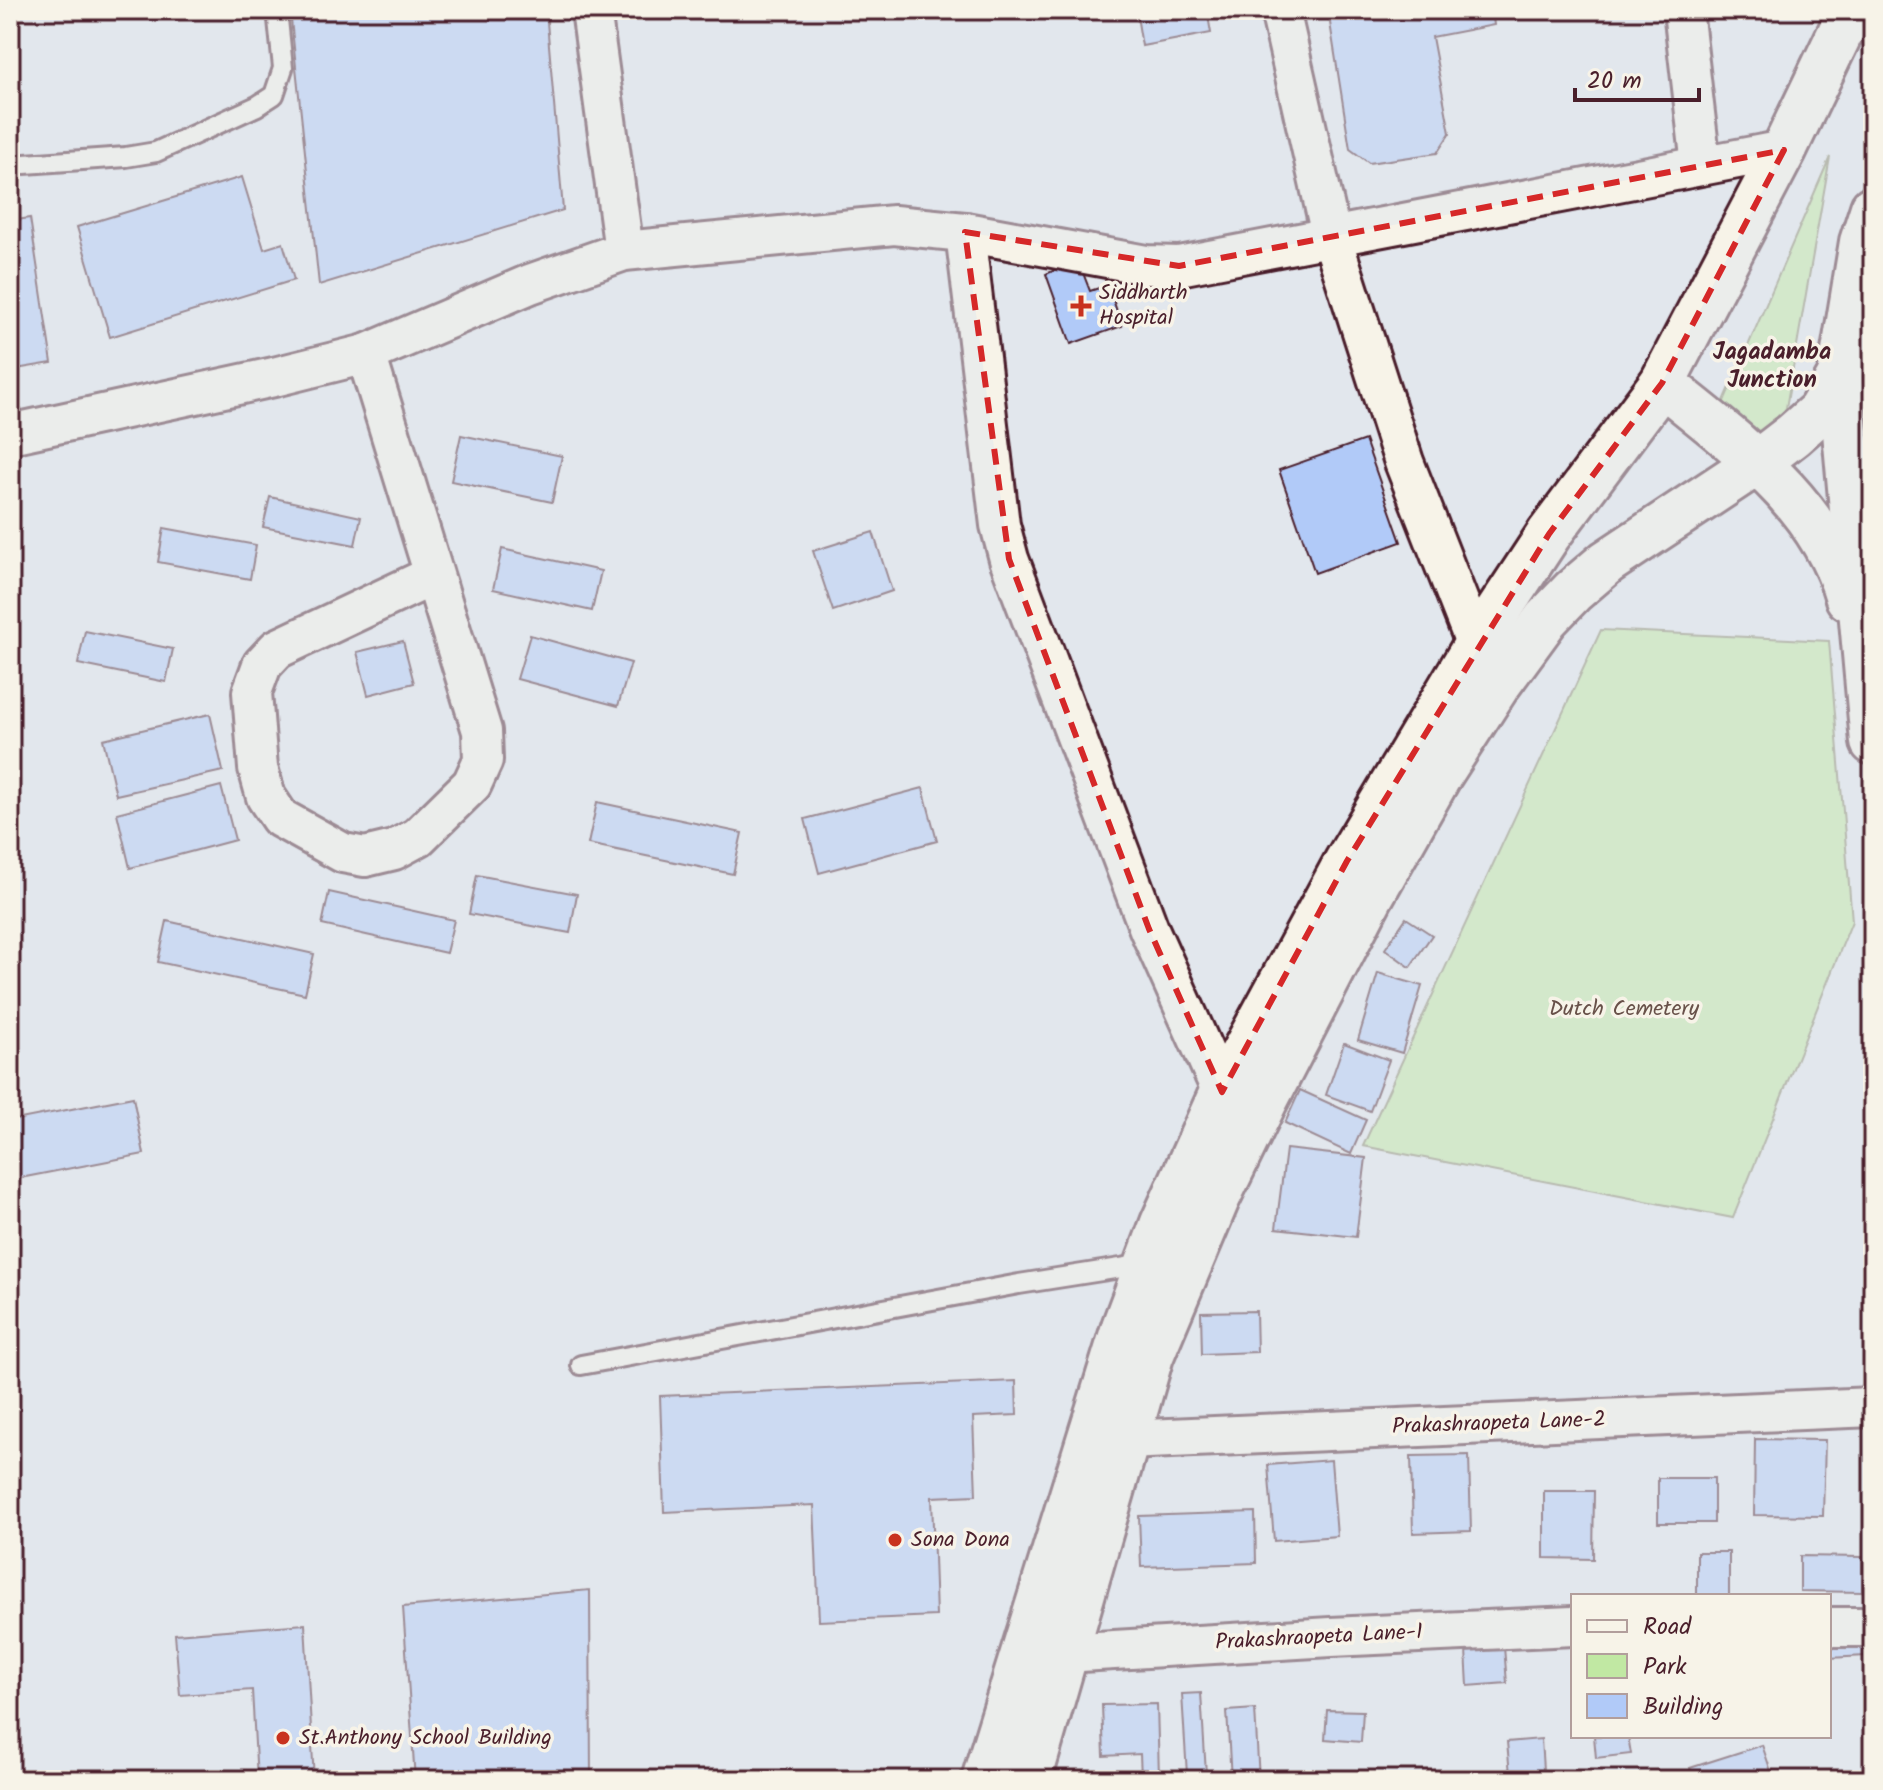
<svg xmlns="http://www.w3.org/2000/svg" width="1883" height="1790" viewBox="0 0 1883 1790" font-family="Kalam,sans-serif">
  <rect width="100%" height="100%" fill="#e2e7ed"/>
  <filter id="ink" filterUnits="userSpaceOnUse"><feTurbulence type="fractalNoise" baseFrequency=".0125" numOctaves="2"/><feDisplacementMap in="SourceGraphic" scale="16" xChannelSelector="R" yChannelSelector="G"/><feConvolveMatrix kernelMatrix="1 2 1 2 8 2 1 2 1" color-interpolation-filters="sRGB"/></filter>
  <g filter="url(#ink)">
    <g fill="#c1e8a3" stroke="#868467" stroke-width="2">
      <polygon points="1830,157 1786,408 1774,428 1752,435 1721,408"/>
      <polygon points="1601,630 1829,641 1852,921 1733,1218 1363,1146"/>
    </g>
    <g fill="#b1caf8" stroke="#4a1f2b" stroke-width="2">
      <polygon points="290,10 546,10 563,210 319,285"/>
      <polygon points="1136,10 1207,10 1211,33 1142,46"/>
      <polygon points="1328,10 1492,10 1494,25 1432,37 1450,133 1437,153 1369,163 1350,149"/>
      <polygon points="242,177 264,249 283,243 294,280 110,337 77,227"/>
      <polygon points="30,218 52,363 10,370 10,221"/>
      <polygon points="1078,260 1090,291 1108,285 1122,326 1071,344 1046,274"/>
      <polygon points="461,435 562,456 552,502 451,481"/>
      <polygon points="1365,440 1401,542 1315,573 1279,470"/>
      <polygon points="270,497 361,517 355,545 263,527"/>
      <polygon points="164,528 256,545 250,579 158,562"/>
      <polygon points="873,532 892,591 833,611 813,551"/>
      <polygon points="502,549 601,571 592,611 493,589"/>
      <polygon points="85,631 173,649 166,682 78,664"/>
      <polygon points="530,635 631,663 618,706 517,679"/>
      <polygon points="403,641 414,683 368,695 357,652"/>
      <polygon points="210,714 223,771 116,795 103,739"/>
      <polygon points="221,786 235,840 130,868 117,813"/>
      <polygon points="923,788 937,841 819,873 805,819"/>
      <polygon points="597,802 742,833 733,874 588,844"/>
      <polygon points="477,875 577,894 570,933 469,914"/>
      <polygon points="329,892 454,920 446,953 322,925"/>
      <polygon points="1406,918 1432,935 1410,967 1385,949"/>
      <polygon points="167,921 314,954 305,994 158,962"/>
      <polygon points="1378,973 1422,986 1402,1053 1358,1040"/>
      <polygon points="1344,1043 1389,1060 1370,1111 1326,1095"/>
      <polygon points="1300,1090 1366,1120 1351,1154 1285,1123"/>
      <polygon points="133,1097 144,1154 10,1180 10,1121"/>
      <polygon points="1286,1149 1366,1158 1356,1237 1276,1228"/>
      <polygon points="1256,1311 1257,1352 1202,1354 1201,1312"/>
      <polygon points="1016,1381 1017,1415 973,1417 976,1495 932,1497 936,1616 819,1621 814,1505 664,1512 660,1396"/>
      <polygon points="1755,1439 1825,1440 1823,1516 1754,1515"/>
      <polygon points="1469,1455 1471,1531 1413,1533 1411,1456"/>
      <polygon points="1331,1460 1337,1536 1274,1541 1268,1465"/>
      <rect x="1658" y="1478" width="56" height="45"/>
      <polygon points="1544,1491 1594,1491 1593,1559 1544,1558"/>
      <polygon points="1255,1512 1256,1563 1141,1567 1139,1516"/>
      <rect x="1697" y="1552" width="32" height="44"/>
      <polygon points="1800,1556 1862,1557 1862,1592 1800,1591"/>
      <polygon points="590,1590 591,1780 415,1780 403,1607"/>
      <polygon points="305,1624 314,1780 257,1780 252,1690 180,1695 175,1634"/>
      <polygon points="1865,1639 1866,1656 1829,1658 1829,1641"/>
      <polygon points="1504,1647 1507,1683 1468,1686 1466,1650"/>
      <polygon points="1201,1693 1206,1774 1187,1775 1182,1694"/>
      <polygon points="1157,1704 1159,1777 1141,1777 1140,1754 1104,1756 1102,1705"/>
      <polygon points="1255,1709 1259,1780 1231,1780 1227,1711"/>
      <polygon points="1327,1710 1363,1711 1361,1742 1325,1739"/>
      <polygon points="1594,1736 1628,1736 1631,1754 1596,1758"/>
      <polygon points="1541,1739 1543,1770 1510,1774 1507,1742"/>
      <polygon points="1762,1745 1774,1780 1693,1780 1690,1768"/>
    </g>
    <g fill="none" stroke-linecap="round" stroke-linejoin="round">
      <defs>
        <g id="lane">
          <polyline points="10,165 126,157 156,152 257,106 274,95 283,68 277,10"/>
          <polyline points="581,1365 1019,1284 1146,1264"/>
        </g>
        <g id="street">
          <polyline points="591,10 624,251"/>
          <polyline points="1280,10 1331,235 1404,462 1476,645"/>
          <polyline points="1683,10 1701,165"/>
          <polyline points="965,232 1000,525 1009,559 1149,929 1222,1092"/>
          <polyline points="366,354 482,731 483,760 472,784 418,837 394,850 365,857 343,853 280,818 266,797 258,768 252,692 262,665 277,649 434,575"/>
          <polyline points="10,434 274,377 366,354 530,284 624,251 894,225 965,232 1146,265 1179,266 1784,150"/>
          <polyline points="1125,1440 1873,1407"/>
          <polyline points="1829,1627 1873,1627"/>
          <polyline points="1064,1653 1331,1637 1573,1626"/>
        </g>
        <g id="secondary">
          <polyline points="1873,208 1862,242 1840,376 1873,742"/>
          <path d="M 1662,383 C 1735,443 1821,502 1848,598"/>
          <polyline points="984,1780 1124,1327 1163,1223 1222,1092 1347,861 1476,645 1549,534 1662,383 1784,150 1851,10"/>
          <polyline points="1029,1780 1151,1356 1217,1199 1265,1101 1370,898 1439,776 1497,686 1546,619 1573,591 1607,562 1758,462 1793,435 1819,412 1840,376"/>
        </g>
      </defs>
      <use href="#lane" stroke="#4a1f2b" stroke-width="24"/>
      <use href="#street" stroke="#4a1f2b" stroke-width="44"/>
      <use href="#secondary" stroke="#4a1f2b" stroke-width="50"/>
      <use href="#lane" stroke="#f7f3e8" stroke-width="18"/>
      <use href="#street" stroke="#f7f3e8" stroke-width="38"/>
      <use href="#secondary" stroke="#f7f3e8" stroke-width="44"/>
    </g>
  </g>
  <path d="M0 0H1883V1790H0ZM 1784,150 L 1662,383 L 1549,534 L 1347,861 L 1222,1092 L 1149,929 L 1009,559 L 965,232 L 1179,266 Z" fill="#e2e7ed" fill-opacity=".55" fill-rule="evenodd"/>
  <path fill="none" stroke="#d62828" stroke-width="6" stroke-dasharray="16 10" stroke-linejoin="round" d="M 1784,150 L 1662,383 L 1549,534 L 1347,861 L 1222,1092 L 1149,929 L 1009,559 L 965,232 L 1179,266 Z"/>
  <g fill="#c8321e" stroke="#f7f3e8" stroke-width="3">
    <path d="M1077 294h8v8h8v8h-8v8h-8v-8h-8v-8h8z"/>
    <circle cx="895" cy="1540" r="8"/>
    <circle cx="283" cy="1738" r="8"/>
  </g>
  <g text-anchor="middle" dominant-baseline="central" stroke-width="7" stroke-linejoin="round" paint-order="stroke">
    <g font-size="22" fill="#4a1f2b" stroke="#f7f3e8" text-anchor="start">
      <text x="1099" y="293">Siddharth<tspan x="1099" dy="25">Hospital</tspan></text>
      <text x="911" y="1540">Sona Dona</text>
      <text x="299" y="1738">St.Anthony School Building</text>
    </g>
    <g font-size="22" fill="#685149" stroke="#f7f3e8">
      <text x="1624" y="1009">Dutch Cemetery</text>
    </g>
    <g font-size="22" fill="#4a1f2b" stroke="#f7f3e8">
      <text transform="translate(1499 1424) rotate(-2)">Prakashraopeta Lane-2</text>
      <text transform="translate(1319 1638) rotate(-3)">Prakashraopeta Lane-1</text>
    </g>
    <g font-size="24" font-weight="bold" fill="#4a1f2b" stroke="#f7f3e8">
      <text x="1772" y="352">Jagadamba<tspan x="1772" dy="28">Junction</tspan></text>
    </g>
  </g>
  <rect width="1883" height="1790" fill="none" stroke="#f7f3e8" stroke-width="40"/>
  <rect x="20" y="20" width="1843" height="1750" fill="none" stroke="#4a1f2b" stroke-width="3" filter="url(#ink)"/>
  <rect x="1571" y="1594" width="260" height="144" fill="#f7f3e8" stroke="#b29e9c" stroke-width="2"/>
  <rect x="1587" y="1620" width="40" height="12" fill="#f7f3e8" stroke="#b29e9c" stroke-width="2"/>
  <text x="1643" y="1634" font-size="24" fill="#4a1f2b">Road</text>
  <rect x="1587" y="1654" width="40" height="24" fill="#c1e8a3" stroke="#b29e9c" stroke-width="2"/>
  <text x="1643" y="1674" font-size="24" fill="#4a1f2b">Park</text>
  <rect x="1587" y="1694" width="40" height="24" fill="#b1caf8" stroke="#b29e9c" stroke-width="2"/>
  <text x="1643" y="1714" font-size="24" fill="#4a1f2b">Building</text>
  <path d="M1575 88v12h124v-12" fill="none" stroke="#4a1f2b" stroke-width="4"/>
  <text x="1587" y="88" font-size="24" fill="#4a1f2b" stroke="#f7f3e8" stroke-width="6" paint-order="stroke">20 m</text>
</svg>
